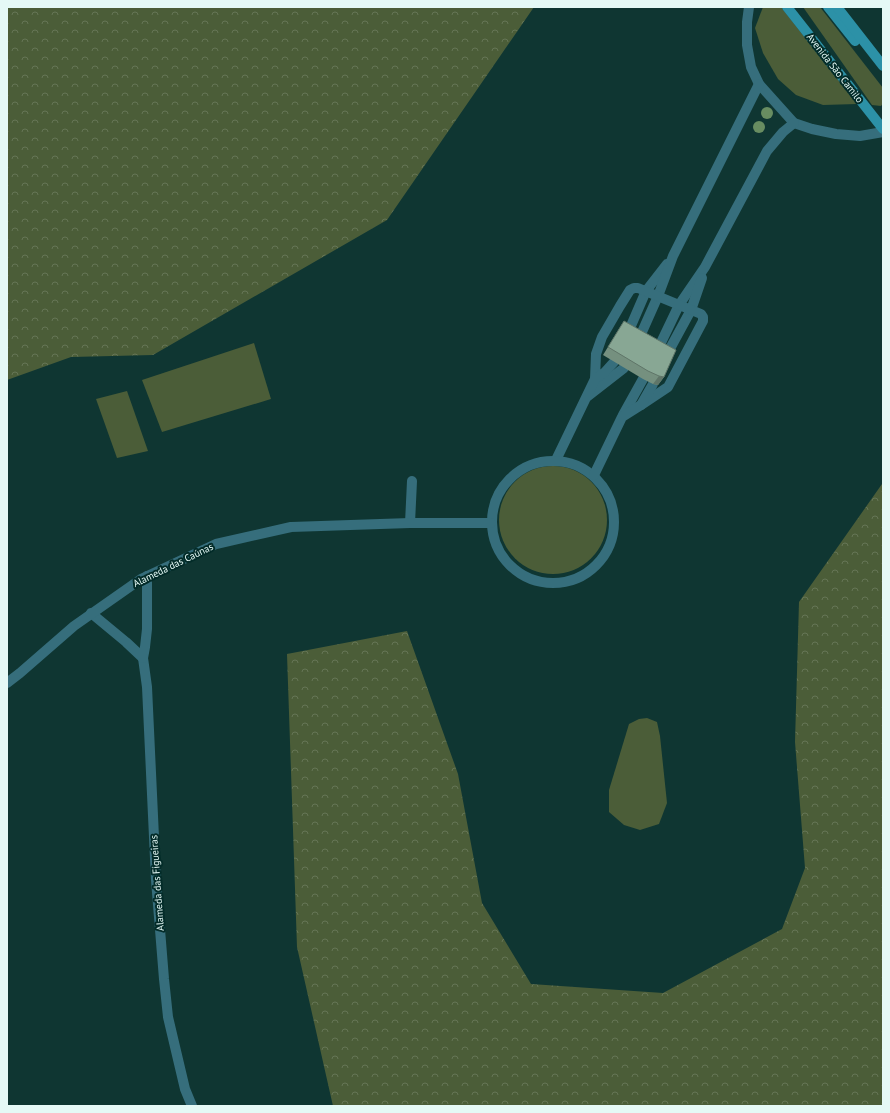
<svg xmlns="http://www.w3.org/2000/svg" width="890" height="1113" viewBox="0 0 890 1113" font-family="'PT Sans',sans-serif">
  <defs>
    <pattern id="forest-crowns" width="20" height="18" patternUnits="userSpaceOnUse"><rect width="20" height="18" fill="#4b5d38"/><path d="M2 6a3 3 0 1 1 6 0M12 15a3 3 0 1 1 6 0" fill="none" stroke="#657555"/></pattern>
  </defs>
  <rect width="100%" height="100%" fill="#0f3632"/>
  <g fill="#4b5d38">
    <polygon points="763,7 781,7 857,104 823,105 796,95 778,79 763,53 755,28"/>
    <polygon points="803,7 820,7 883,88 883,103 881,106 872,105"/>
    <polygon points="254,343 271,399 162,432 142,380"/>
    <polygon points="127,391 148,451 117,458 96,399"/>
    <circle cx="553" cy="520" r="54"/>
    <polygon points="647,718 657,722 660,736 667,803 659,824 640,830 624,825 609,812 609,790 629,724 639,719"/>
  </g>
  <g fill="url(#forest-crowns)">
    <polygon points="7,7 534,7 387,220 153,355 71,357 7,380"/>
    <polygon points="883,482 883,1106 333,1106 297,947 287,654 407,631 458,774 482,903 531,984 663,993 782,929 805,868 795,742 799,602 882,484"/>
  </g>
  <g fill="none" stroke-linecap="round" stroke-linejoin="round">
    <polyline stroke="#366e7c" stroke-width="10" points="410,523 412,481"/>
    <g stroke="#366e7c" stroke-width="10">
      <polyline points="749,7 747,22 747,45 751,67 759,84 794,123 812,129 836,134 860,136 883,132"/>
      <polyline points="627,335 646,291 667,264"/>
      <polyline points="638,341 658,296 673,256 759,84"/>
      <polyline points="657,351 679,305 705,267 767,151 783,132 794,123"/>
      <polyline points="666,356 691,310 702,278"/>
      <polyline points="595,379 596,354 602,337 620,306 630,290 634,288 638,288 701,314 703,317 703,321 668,387 641,405"/>
      <polyline points="588,396 624,368"/>
      <polyline points="623,415 643,379"/>
      <polyline points="556,460 595,379 605,372 614,362"/>
      <circle cx="553" cy="522" r="61"/>
      <polyline points="594,475 622,417 641,405 653,384"/>
      <polyline points="147,576 147,629 145,647 143,658 147,687 156,880 164,979 168,1017 185,1089 192,1106"/>
      <polyline points="91,613 126,642 143,658"/>
      <polyline points="7,683 20,673 74,626 141,579 216,544 291,527 410,523 491,523"/>
    </g>
    <g stroke="#2c91a7" stroke-width="10">
      <polyline points="787,7 883,129"/>
      <polyline points="828,7 855,41"/>
      <polyline points="837,7 883,66"/>
    </g>
  </g>
  <g fill="#688d61">
    <circle cx="767" cy="113" r="6"/>
    <circle cx="759" cy="127" r="6"/>
  </g>
  <polygon fill="#75907f" points="624,321 664,377 658,385 653,384 643,379 603,355"/>
  <polygon fill="#5f7568" points="659,376 664,377 658,385 653,384"/>
  <polygon fill="#88a794" stroke="#5f7568" points="624,321 676,350 664,377 659,376 648,371 608,347"/>
  <g text-anchor="middle" dominant-baseline="central" stroke-width="4" stroke-linejoin="round" paint-order="stroke">
    <g font-size="10" fill="#e5f9f6" stroke="#032c29">
      <text transform="translate(835 68) rotate(52)">Avenida São Camilo</text>
      <text transform="translate(173 565) rotate(-26)">Alameda das Caúnas</text>
      <text transform="translate(157 883) rotate(-94)">Alameda das Figueiras</text>
    </g>
  </g>
  <rect width="890" height="1113" fill="none" stroke="#e5f9f6" stroke-width="16"/>
</svg>
